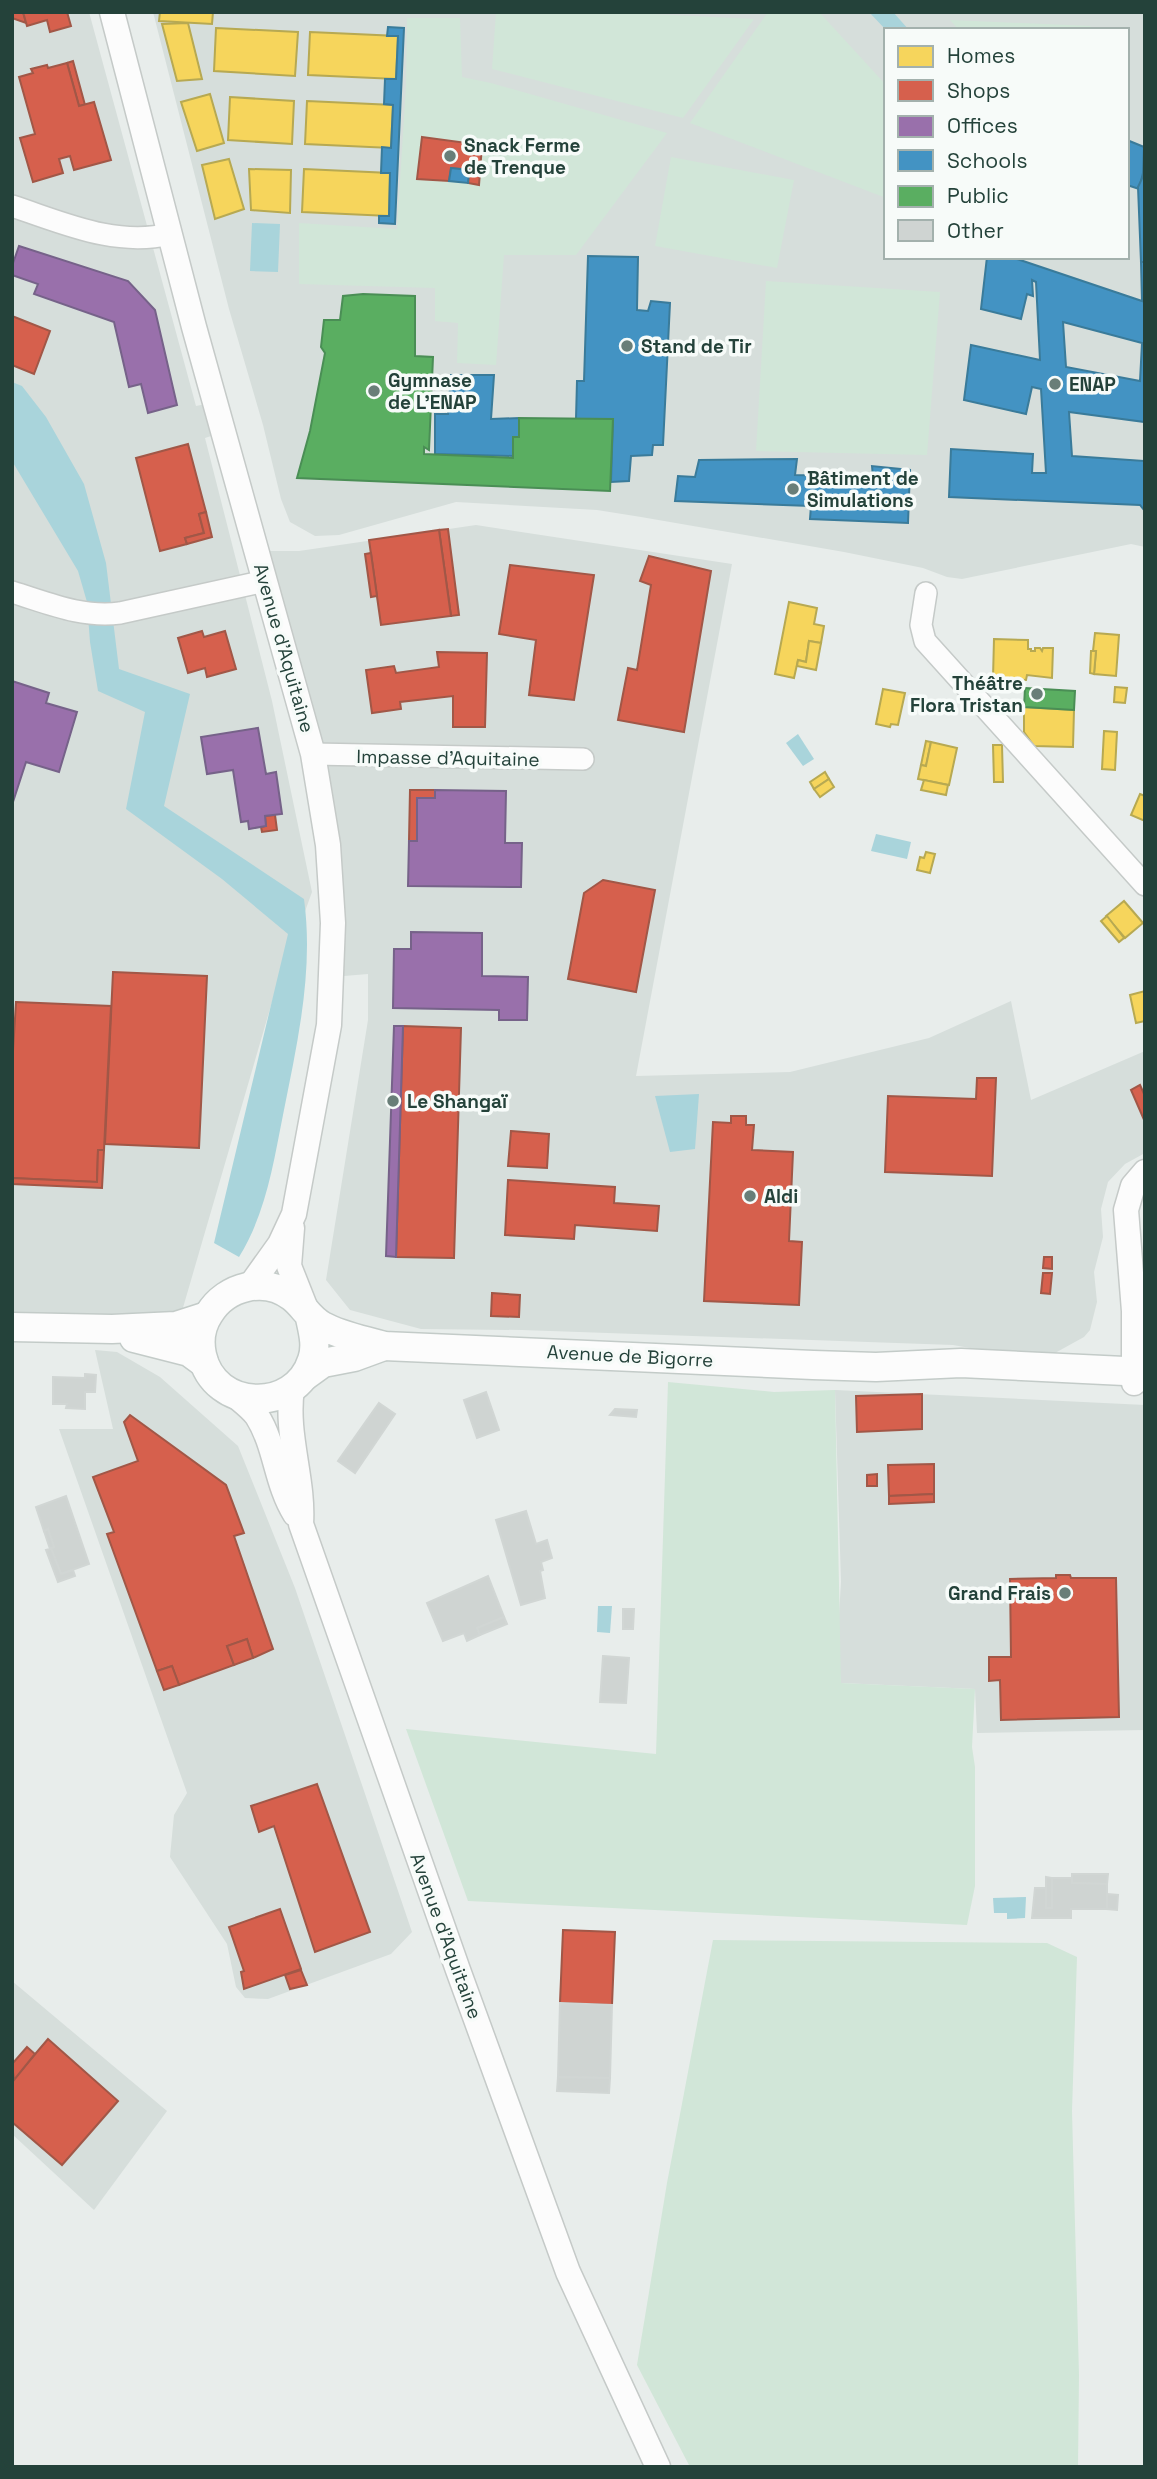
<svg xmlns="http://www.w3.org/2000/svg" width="1157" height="2479" viewBox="0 0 1157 2479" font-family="'Space Grotesk',sans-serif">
  <rect width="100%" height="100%" fill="#e8edeb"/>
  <g fill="#d6dedb" fill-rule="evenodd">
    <polygon points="12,12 89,12 196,406 216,402 257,551 299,551 476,525 732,564 636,1076 790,1072 929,1038 1011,1001 1031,1100 1145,1051 1145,1153 1125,1164 1108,1182 1101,1209 1103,1237 1094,1272 1097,1302 1090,1330 1084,1337 1055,1353 987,1351 953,1345 522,1330 421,1329 350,1310 326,1280 368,1020 368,974 332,977 328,845 214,435 205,438 272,701 312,892 291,950 281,971 180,1318 12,1314"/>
    <path d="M 153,12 L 1145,12 L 1145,547 L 1131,544 L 962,579 L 947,577 L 923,568 L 844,552 L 641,517 L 597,510 L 456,502 L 339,535 L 315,536 L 290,522 L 281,499 L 263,425 L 229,309 ZM 886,30 L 1127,30 L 1127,257 L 886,257 Z"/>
    <polygon points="95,1350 117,1352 160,1377 238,1446 295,1588 412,1932 391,1954 268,1999 245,1998 236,1987 227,1944 170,1857 174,1815 187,1793 59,1429 113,1429"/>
    <polygon points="835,1390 1145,1405 1145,1730 977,1733 975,1689 841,1683 837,1646 841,1582"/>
    <polygon points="12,1981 167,2111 94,2210 12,2134"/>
  </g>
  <g fill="#d1e6d8">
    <polygon points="496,12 611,12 754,19 683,118 492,69"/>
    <polygon points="768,12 819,12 886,85 886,198 690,123"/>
    <polygon points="407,18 460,18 462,77 491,83 667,133 576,255 504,255 496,365 457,363 458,323 435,321 435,288 299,284 299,223 397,229 406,86"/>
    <polygon points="950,20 1091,26 1088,30 959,30"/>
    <polygon points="671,157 794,180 777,268 655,246"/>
    <polygon points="766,281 940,292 927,455 756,451"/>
    <polygon points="668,1382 774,1392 835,1390 841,1683 975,1689 972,1747 975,1767 975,1886 967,1925 468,1901 406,1729 656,1754"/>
    <polygon points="713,1940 1047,1943 1077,1957 1072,2111 1079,2375 1078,2467 690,2467 637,2365 667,2183"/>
  </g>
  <g fill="#a9d4db">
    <polygon points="869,12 893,12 909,30 886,30"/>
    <polygon points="252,223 280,224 278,272 250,271"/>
    <path d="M 12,382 L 22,386 L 46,417 L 84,484 L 106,563 L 119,669 L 190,694 L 164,806 L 304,899 C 314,972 297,1044 283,1115 C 273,1165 266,1213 239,1257 L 214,1243 L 288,934 L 222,879 L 126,809 L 145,712 L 98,691 L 90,642 L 87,602 L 78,571 L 12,461 Z"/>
    <polygon points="798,734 814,759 803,766 786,743"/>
    <polygon points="876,834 911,842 907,859 871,851"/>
    <polygon points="699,1094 695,1149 670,1152 655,1096"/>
    <polygon points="598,1606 612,1606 610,1633 597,1632"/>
    <polygon points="1026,1897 1025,1918 1007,1919 1007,1913 994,1913 993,1898"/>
  </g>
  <g fill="#f6d55c" stroke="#b7a952" stroke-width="2">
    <polygon points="160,12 213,12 212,24 159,21"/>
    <polygon points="188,23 202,79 177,81 162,24"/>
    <polygon points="216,28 298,32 295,76 214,71"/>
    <polygon points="310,32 398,36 396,79 308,75"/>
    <polygon points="210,94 224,143 197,151 181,102"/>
    <polygon points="230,97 294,101 292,144 228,140"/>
    <polygon points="307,101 393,105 391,148 305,144"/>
    <polygon points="229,159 244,209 215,219 202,165"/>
    <polygon points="249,169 291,170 290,213 251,210"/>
    <polygon points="304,169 390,173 389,216 302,212"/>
    <polygon points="789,602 817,608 814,624 824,626 821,643 809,641 806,662 798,660 794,678 775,674"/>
    <polygon points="1095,633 1119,635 1116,676 1094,674 1096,651 1093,651"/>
    <polygon points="994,639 1028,640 1028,649 1031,649 1031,651 1035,651 1035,648 1040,648 1042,651 1043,648 1053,648 1052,678 1027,675 1026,680 993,678"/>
    <polygon points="809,641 821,643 816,670 797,666 798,660 806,662"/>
    <polygon points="1091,651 1096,651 1094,674 1090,673"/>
    <polygon points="1115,687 1127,688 1125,703 1114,702"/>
    <polygon points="883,689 905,693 898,725 891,724 890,727 876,724"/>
    <polygon points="1024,707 1074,710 1073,747 1034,746 1024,732"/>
    <polygon points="1104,731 1117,732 1115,770 1102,769"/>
    <polygon points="926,741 931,742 926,766 921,765"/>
    <polygon points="931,742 957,748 949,785 918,779 921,765 926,766"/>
    <polygon points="993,745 1002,745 1003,782 994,782"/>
    <polygon points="825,772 829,779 814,789 810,782"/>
    <polygon points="829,779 834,787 820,797 814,789"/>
    <polygon points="924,780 948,785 946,795 921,790"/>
    <polygon points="1140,794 1145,796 1145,821 1131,815"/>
    <polygon points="926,852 935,854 930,873 917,870 920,857 924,858"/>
    <polygon points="1124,901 1143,923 1125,938 1106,916"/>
    <polygon points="1107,916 1124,938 1119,942 1101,921"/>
    <polygon points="1145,991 1145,1021 1136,1023 1130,995"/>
  </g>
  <g fill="#d6604d" stroke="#a15747" stroke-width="2">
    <polygon points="12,12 23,12 26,23 12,18"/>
    <polygon points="23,12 67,12 71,26 50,32 47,20 27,26"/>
    <polygon points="73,61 85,105 79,106 67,63"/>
    <polygon points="67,63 79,106 94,102 111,160 74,170 70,156 59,159 63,173 33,182 20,138 35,134 19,77 33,73 31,69 47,65 48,68"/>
    <polygon points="422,137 482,145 479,185 468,183 469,170 451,168 449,181 417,179"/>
    <polygon points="12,316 50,331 34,374 12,365"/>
    <polygon points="188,444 206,512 199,514 204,533 185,538 187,544 160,551 136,458"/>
    <polygon points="206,512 212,537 187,544 185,538 204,533 199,514"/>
    <polygon points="448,529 459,615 451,616 439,530"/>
    <polygon points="439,530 451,616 381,625 369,540"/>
    <polygon points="371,553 377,596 371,597 365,554"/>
    <polygon points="649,556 711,571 684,732 618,720 628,668 637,670 651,585 640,581"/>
    <polygon points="510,565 594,575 574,700 529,695 536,640 499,634"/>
    <polygon points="202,631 204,637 225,631 236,669 207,677 205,668 188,673 178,638"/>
    <polygon points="437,652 487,653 485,727 453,727 453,696 400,702 401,709 372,713 366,670 394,666 396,673 439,667"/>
    <polygon points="410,790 435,790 435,798 417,798 417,841 409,841"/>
    <polygon points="275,815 277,830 262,832 261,827 266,826 265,816"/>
    <polygon points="603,880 655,890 636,992 568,979 584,893"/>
    <polygon points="113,972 207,976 199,1148 105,1144"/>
    <polygon points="16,1002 111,1006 104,1150 98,1150 97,1182 12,1178 12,1067"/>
    <polygon points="403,1026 461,1028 454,1258 396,1257"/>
    <polygon points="977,1078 996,1078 992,1176 885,1172 888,1096 976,1099"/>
    <polygon points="1140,1085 1145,1096 1145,1122 1131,1090"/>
    <polygon points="731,1116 746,1116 746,1125 754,1125 752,1150 793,1152 789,1241 802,1242 799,1305 704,1301 713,1122 731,1123"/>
    <polygon points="511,1131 549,1134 547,1168 508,1166"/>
    <polygon points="98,1150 104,1150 102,1188 12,1184 12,1178 97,1182"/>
    <polygon points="508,1180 615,1187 614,1203 659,1206 657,1231 575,1225 574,1239 505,1235"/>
    <polygon points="1044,1257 1052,1257 1052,1269 1043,1268"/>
    <polygon points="1043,1273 1052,1273 1050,1294 1041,1293"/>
    <polygon points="492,1293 520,1295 519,1317 491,1316"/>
    <polygon points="922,1394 922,1429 857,1432 856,1396"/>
    <polygon points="130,1415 226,1485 244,1533 234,1536 273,1649 253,1658 247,1639 227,1646 234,1665 179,1685 172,1666 157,1671 107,1534 114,1532 93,1477 138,1461 124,1422"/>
    <polygon points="934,1464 934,1494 889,1496 888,1465"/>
    <polygon points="877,1474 877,1486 867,1486 867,1475"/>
    <polygon points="934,1494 934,1502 889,1504 889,1496"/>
    <polygon points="1056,1575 1070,1575 1071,1578 1116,1578 1119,1717 1001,1720 1000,1680 989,1681 989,1657 1011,1657 1010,1579 1056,1578"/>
    <polygon points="247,1639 253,1658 234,1665 227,1646"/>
    <polygon points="172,1666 179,1685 164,1690 157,1671"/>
    <polygon points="317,1784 370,1932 315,1952 274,1826 259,1832 251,1806"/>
    <polygon points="280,1909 301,1969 244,1989 241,1972 244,1971 229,1927"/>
    <polygon points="563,1930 615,1932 612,2005 560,2003"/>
    <polygon points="301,1970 307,1985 290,1989 285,1975"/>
    <polygon points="48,2039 118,2101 62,2165 12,2122 12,2081"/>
    <polygon points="27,2047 35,2054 14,2080 12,2064"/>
  </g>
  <g fill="#9970ab" stroke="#766289" stroke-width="2">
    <polygon points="19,246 128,281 155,310 177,405 148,413 141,384 129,387 114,322 34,294 38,284 12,275 12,266"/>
    <polygon points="12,681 49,693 46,703 77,712 59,772 26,762 12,805"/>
    <polygon points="258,728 266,774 276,772 282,814 265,816 266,826 249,829 248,821 241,822 233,770 207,774 201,737"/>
    <polygon points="435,790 506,791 505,843 522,843 521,887 408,886 409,841 417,841 417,798 435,798"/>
    <polygon points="411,932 482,933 482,976 528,977 527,1020 499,1020 499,1010 393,1008 394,949 411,949"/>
    <polygon points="394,1026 403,1026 396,1257 386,1256"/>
  </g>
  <g fill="#4393c3" stroke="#3a7b9a" stroke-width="2" fill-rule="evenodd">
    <polygon points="388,27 404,28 395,224 379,223 379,216 389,216 390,173 381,173 382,147 391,148 393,105 384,104 385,79 396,79 398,36 387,36"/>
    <polygon points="1127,140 1144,147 1143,173 1139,189 1127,185"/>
    <polygon points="451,168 469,170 468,183 449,181"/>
    <polygon points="1145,172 1145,262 1141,262 1138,187"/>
    <polygon points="588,256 638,257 637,310 648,311 651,301 670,303 663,445 653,445 652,455 631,456 629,481 611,482 613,419 576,419 577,381 584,381"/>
    <path d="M 987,257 L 1011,257 L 1142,301 L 1141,262 L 1145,262 L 1144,510 L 1140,505 L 949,497 L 951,449 L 1033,454 L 1032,473 L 1046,473 L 1041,389 L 1032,387 L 1026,414 L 964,400 L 971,345 L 1040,360 L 1036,282 L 1032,280 L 1033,296 L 1027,294 L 1021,319 L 981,309 ZM 1063,322 L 1142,343 L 1140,381 L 1066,367 ZM 1069,412 L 1144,422 L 1144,461 L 1072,456 Z"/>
    <polygon points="451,375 494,375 491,419 519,418 519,437 513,437 513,456 435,454 435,414 448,414"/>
    <polygon points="797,459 795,475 873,477 872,466 910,470 908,523 810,519 811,506 675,501 678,476 695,477 699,460"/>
  </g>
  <g fill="#5aae61" stroke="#4a8e55" stroke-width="2">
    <polygon points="363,294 415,296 415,356 433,357 429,450 424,447 424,454 513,458 513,437 519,437 519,418 613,419 610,491 297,478 310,431 325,353 321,347 324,320 340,320 343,296"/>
    <polygon points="1025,688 1075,691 1074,710 1024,707"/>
  </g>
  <g fill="#cfd4d2" stroke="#d1d6d4" stroke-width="2">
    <polygon points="85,1374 96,1375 95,1392 85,1392 85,1409 66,1408 67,1404 53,1404 53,1377 85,1378"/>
    <polygon points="486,1392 499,1430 477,1438 464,1400"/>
    <polygon points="379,1403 395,1414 355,1473 338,1461"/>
    <polygon points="615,1409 637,1410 636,1417 610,1415"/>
    <polygon points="66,1496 89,1564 61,1574 51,1548 54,1547 48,1529 44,1531 36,1507"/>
    <polygon points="526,1511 536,1544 547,1540 552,1558 541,1562 543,1570 540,1571 545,1598 521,1605 496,1520"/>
    <polygon points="48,1529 54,1547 51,1548 61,1574 73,1570 75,1576 58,1582 46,1550 50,1549 44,1531"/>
    <polygon points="488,1576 504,1617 477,1628 480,1635 467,1641 464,1633 443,1641 427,1603"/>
    <polygon points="623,1609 634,1609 633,1629 623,1629"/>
    <polygon points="504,1617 507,1624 480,1635 477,1628"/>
    <polygon points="603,1656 629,1658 626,1703 600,1702"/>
    <polygon points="1072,1874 1108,1874 1107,1884 1072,1883"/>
    <polygon points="1046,1877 1052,1878 1052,1908 1046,1908"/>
    <polygon points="1052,1878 1072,1878 1072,1883 1107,1884 1107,1909 1071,1909 1071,1918 1032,1918 1035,1888 1046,1888 1046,1908 1052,1908"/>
    <polygon points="1107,1894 1118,1895 1117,1910 1107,1909"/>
    <polygon points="560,2003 612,2005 610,2078 558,2077"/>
    <polygon points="558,2077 610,2078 609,2093 557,2091"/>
  </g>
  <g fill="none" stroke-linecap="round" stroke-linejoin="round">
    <defs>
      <g id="minor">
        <path d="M 12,206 C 64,223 115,247 170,234"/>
        <path d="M 12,592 C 48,603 82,618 120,613 L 265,581"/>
        <polyline points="926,593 921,625 925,641 1145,885"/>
        <polyline points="313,754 583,759"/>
      </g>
      <g id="tertiary">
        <polyline points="112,12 194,327 313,754 328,845 333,923 329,1025 294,1214 280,1244 250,1286"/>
        <polyline points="292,1228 289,1266 308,1314"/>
        <polyline points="1134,1383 1134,1311 1126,1210 1133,1186 1145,1172"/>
        <path d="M 292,1389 C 285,1434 304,1479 301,1524 L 458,1970 L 568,2272 L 658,2467"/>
        <path d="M 237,1397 C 243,1402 252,1409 257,1416 C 276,1446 276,1484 295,1514"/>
      </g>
      <g id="secondary">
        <path d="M 310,1318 C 313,1332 317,1346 312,1360 C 295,1414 214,1411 202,1355 C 199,1341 201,1326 209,1314 C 226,1286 265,1276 292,1297 C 304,1306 309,1319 323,1326 C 341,1336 364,1340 384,1346 L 813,1365 L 876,1367 L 961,1363 L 1145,1372"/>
        <polyline points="12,1327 112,1329 176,1326 207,1316"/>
        <polyline points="134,1338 189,1352 204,1363"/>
        <polyline points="305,1376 323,1363 354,1357 384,1346"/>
      </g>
    </defs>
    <use href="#minor" stroke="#c5cac8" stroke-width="24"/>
    <use href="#tertiary" stroke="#c5cac8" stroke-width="27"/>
    <use href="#secondary" stroke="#c3cbc8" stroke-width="31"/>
    <use href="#minor" stroke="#fcfcfc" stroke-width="21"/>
    <use href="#tertiary" stroke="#fcfcfc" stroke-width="24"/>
    <use href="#secondary" stroke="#fcfcfc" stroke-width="28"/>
  </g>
  <g fill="#697e78" stroke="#f7fbf9" stroke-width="2.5">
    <circle cx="450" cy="156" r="7"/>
    <circle cx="627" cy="346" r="7"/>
    <circle cx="1055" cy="384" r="7"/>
    <circle cx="374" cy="391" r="7"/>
    <circle cx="793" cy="489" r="7"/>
    <circle cx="1037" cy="694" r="7"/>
    <circle cx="393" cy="1101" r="7"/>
    <circle cx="750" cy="1196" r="7"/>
    <circle cx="1065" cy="1593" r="7"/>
  </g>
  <g text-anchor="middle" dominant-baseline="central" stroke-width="7" stroke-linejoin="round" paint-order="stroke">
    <g font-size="19" font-weight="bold" fill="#24423a" stroke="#f7fbf9" text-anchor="start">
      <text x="464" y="145">Snack Ferme<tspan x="464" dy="22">de Trenque</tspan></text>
      <text x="641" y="346">Stand de Tir</text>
      <text x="388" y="380">Gymnase<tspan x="388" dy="22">de L'ENAP</tspan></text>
      <text x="1069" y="384">ENAP</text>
      <text x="807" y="478">Bâtiment de<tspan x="807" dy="22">Simulations</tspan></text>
      <text x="1023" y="683" text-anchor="end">Théâtre<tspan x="1023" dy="22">Flora Tristan</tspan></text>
      <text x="407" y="1101">Le Shangaï</text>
      <text x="764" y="1196">Aldi</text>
      <text x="1051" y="1593" text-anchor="end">Grand Frais</text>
    </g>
    <g font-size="19" fill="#24423a" stroke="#f7fbf9">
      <text transform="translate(284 648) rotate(74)">Avenue d'Aquitaine</text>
      <text transform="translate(448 758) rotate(1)">Impasse d'Aquitaine</text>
      <text transform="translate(630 1356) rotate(3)">Avenue de Bigorre</text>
      <text transform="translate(446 1936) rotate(70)">Avenue d'Aquitaine</text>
    </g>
  </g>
  <rect width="1157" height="2479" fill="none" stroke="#24423a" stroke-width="28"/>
  <rect x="884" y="28" width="245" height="231" fill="#f7fbf9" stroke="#a3b1ad" stroke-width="2"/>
  <rect x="898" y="46" width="35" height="21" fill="#f6d55c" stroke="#a3b1ad" stroke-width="2"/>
  <text x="947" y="63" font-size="21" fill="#24423a">Homes</text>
  <rect x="898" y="80" width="35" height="21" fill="#d6604d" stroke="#a3b1ad" stroke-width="2"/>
  <text x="947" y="98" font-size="21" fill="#24423a">Shops</text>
  <rect x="898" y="116" width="35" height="21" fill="#9970ab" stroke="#a3b1ad" stroke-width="2"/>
  <text x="947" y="133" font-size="21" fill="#24423a">Offices</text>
  <rect x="898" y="150" width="35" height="21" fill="#4393c3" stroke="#a3b1ad" stroke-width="2"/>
  <text x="947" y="168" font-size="21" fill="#24423a">Schools</text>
  <rect x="898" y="186" width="35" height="21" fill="#5aae61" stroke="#a3b1ad" stroke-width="2"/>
  <text x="947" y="203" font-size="21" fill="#24423a">Public</text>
  <rect x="898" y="220" width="35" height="21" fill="#cfd4d2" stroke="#a3b1ad" stroke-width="2"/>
  <text x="947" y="238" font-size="21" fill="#24423a">Other</text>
</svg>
